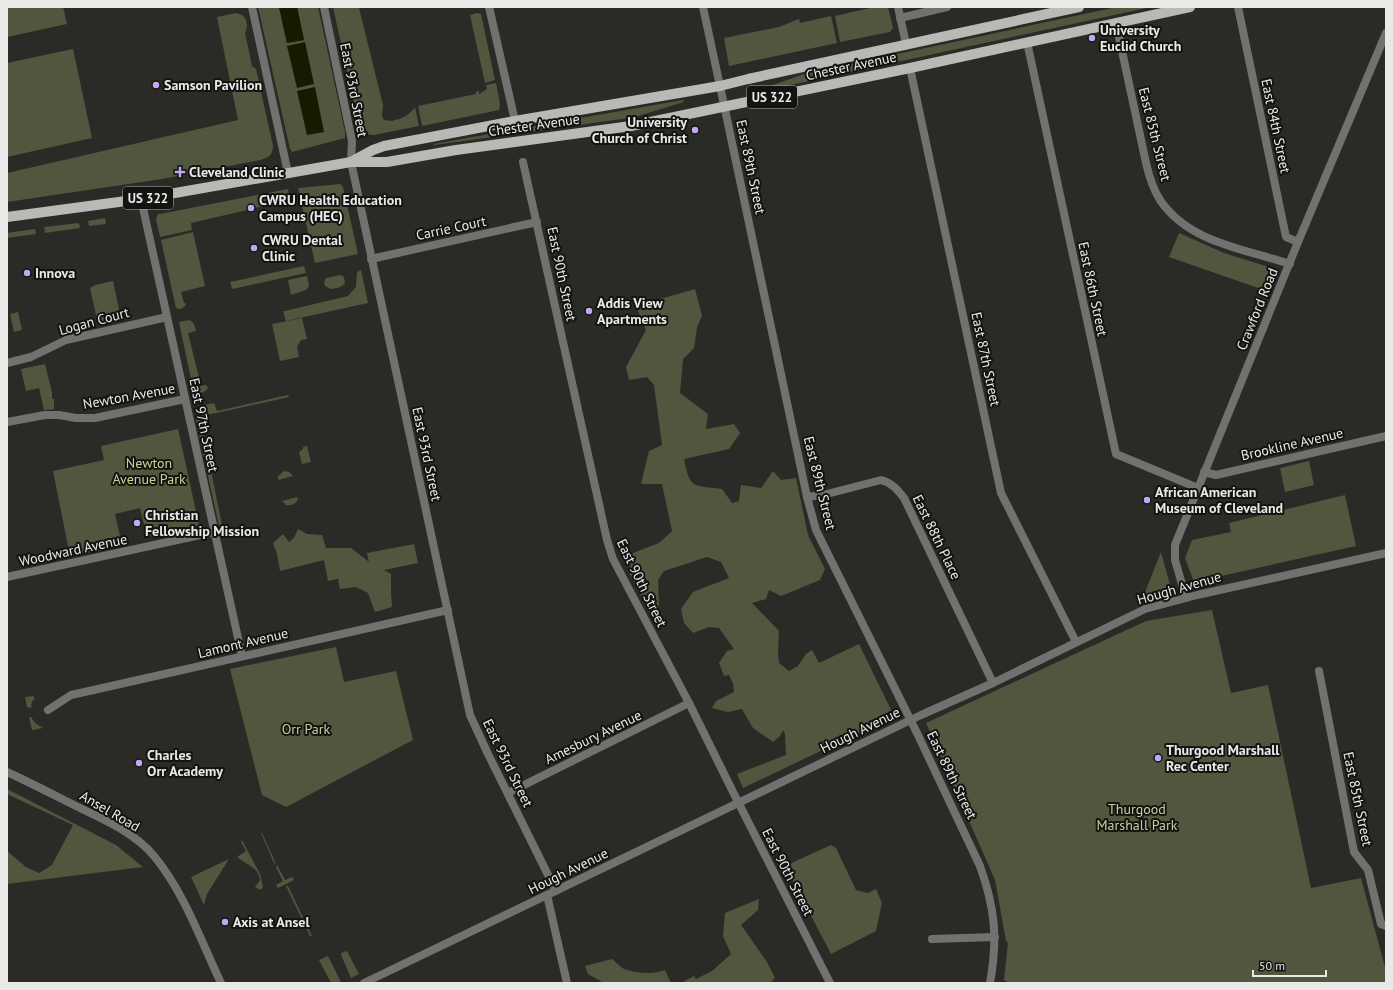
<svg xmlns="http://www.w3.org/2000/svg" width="1393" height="990" viewBox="0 0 1393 990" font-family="'PT Sans',sans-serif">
  <rect width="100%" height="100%" fill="#2a2b27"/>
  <g fill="#50573e">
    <polygon points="7,7 63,7 67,24 7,37"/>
    <polygon points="258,7 279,7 287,43 304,40 297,7 318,7 345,132 345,138 292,152 290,149"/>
    <path d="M 333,7 L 357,7 L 359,8 L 383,105 L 382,116 L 384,120 L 393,121 L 394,120 C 403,119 410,114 415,107 L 419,126 L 374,135 C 366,135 361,132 359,125 Z"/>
    <polygon points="870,7 888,7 893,28 890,32 840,42 835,16 870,8"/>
    <polygon points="1117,7 1151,7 763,91 762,89 804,74"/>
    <path d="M 236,13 L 242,15 C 248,20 248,27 245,33 L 252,66 L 256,69 L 273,146 C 273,155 268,158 260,160 L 162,179 L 7,202 L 7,173 L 238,120 L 217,17 Z"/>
    <polygon points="477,13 481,14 495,80 485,83 470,15"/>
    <polygon points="831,16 837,43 729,66 724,38 779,27 799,19 800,23"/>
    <polygon points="73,49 92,138 7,157 7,63"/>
    <polygon points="496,83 500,104 499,110 422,126 418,106 476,94 476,92 479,91 479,94 487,89 486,85"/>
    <polygon points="683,100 684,102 638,116 622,119 434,145 433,144"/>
    <polygon points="340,184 343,187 358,254 315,263 298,188"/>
    <polygon points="288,189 290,200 191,223 192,230 160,237 156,220 158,214 160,214"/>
    <polygon points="105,218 106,224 89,226 88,221"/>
    <polygon points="79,223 80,228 45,233 44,227"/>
    <polygon points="35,229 36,234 7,238 7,233"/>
    <polygon points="193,232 205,286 181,292 184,303 185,303 186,305 181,309 176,308 161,240"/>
    <polygon points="1179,233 1224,253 1272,268 1264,290 1169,257"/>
    <polygon points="304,266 306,273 232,289 230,282"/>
    <polygon points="361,270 368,303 286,321 283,311 285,311 348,296 356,287 357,272"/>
    <path d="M 340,275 L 343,276 C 349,286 339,288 331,289 L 325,286 L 324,283 L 326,278 Z"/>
    <polygon points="307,276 309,286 306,290 291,295 288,280"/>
    <polygon points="113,281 121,319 98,324 90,288 94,286 95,285"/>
    <path d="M 695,289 L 702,316 L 697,327 L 694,348 L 683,359 L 680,393 L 708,414 L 706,429 L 734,424 L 740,433 L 729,449 L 684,459 C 690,490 693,485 722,489 L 732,503 L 739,501 L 741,485 L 761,488 L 773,471 L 781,480 L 796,478 L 808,535 L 825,569 L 820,580 L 781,596 L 769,590 L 766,599 L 752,603 L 779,631 L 778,651 L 779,663 L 789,671 L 798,666 L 806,654 L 812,650 L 819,663 L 859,644 L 894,716 L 743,788 L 737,774 L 786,755 L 785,734 L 783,730 L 780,736 L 773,742 L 753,728 L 742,709 L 728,712 L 712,708 L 716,701 L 734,692 L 733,683 L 729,675 L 724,676 L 719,663 L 727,651 L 734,649 L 719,628 L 709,627 L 693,633 L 684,623 L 681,609 L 693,592 L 729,578 L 721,562 L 707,557 L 664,571 L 658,580 L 659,604 L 655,623 L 629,572 L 633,553 L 659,543 L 672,531 L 662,484 L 641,484 L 649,451 L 662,445 L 654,385 L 647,377 L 629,380 L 626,367 L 646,330 L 636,306 Z"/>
    <polygon points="18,312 22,330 14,332 10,314"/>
    <polygon points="302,318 307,339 301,340 297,347 299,357 280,361 272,324"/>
    <path d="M 190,320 L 194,324 L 196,331 L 188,333 L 201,386 L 206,385 L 208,388 C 204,393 200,394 194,393 L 179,322 Z"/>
    <polygon points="45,364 52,392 52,399 54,399 54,409 44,410 39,388 26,391 21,369"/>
    <polygon points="288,395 289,397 202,416 199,415 198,408 200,406 214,403 217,411"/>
    <polygon points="196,419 200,420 207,457 204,458"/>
    <polygon points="178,429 199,525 147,537 140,508 115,514 122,545 77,555 69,551 53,471 104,460 101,446"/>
    <polygon points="307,446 311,462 302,464 299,452 303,449 303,447"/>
    <polygon points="209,461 224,535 221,535 205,462"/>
    <polygon points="1309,461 1314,485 1285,492 1280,468"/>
    <polygon points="284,471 289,472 293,476 278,480 278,476"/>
    <polygon points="1345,495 1356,546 1194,582 1185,558 1192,540 1231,532 1229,523"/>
    <path d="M 297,497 L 298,499 C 296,504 291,506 286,505 L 282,501 Z"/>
    <polygon points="298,529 307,534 322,535 326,548 351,548 369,562 367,553 414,544 418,563 384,570 391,574 391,591 392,607 375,612 368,593 356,587 340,589 338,579 328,581 324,560 280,571 277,554 273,543 283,534 289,542 294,538"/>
    <polygon points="1161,552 1170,585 1168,588 1143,597"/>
    <polygon points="1212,610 1231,693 1268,685 1311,888 1361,878 1386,971 1386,983 1010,983 1004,980 1008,943 1006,941 995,880 926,723 1146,621"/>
    <polygon points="336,647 344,682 396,671 413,740 286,807 262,795 230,669"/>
    <polygon points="33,696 35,699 32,701 31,708 27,707 25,697"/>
    <polygon points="29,717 31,717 35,723 43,728 32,730"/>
    <polygon points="7,789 116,845 143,867 7,884 7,851 26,867 39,873 52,865 73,825 7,794"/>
    <polygon points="261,833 262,833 276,864 274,863"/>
    <path d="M 242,840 L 260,874 L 263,887 L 260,890 L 255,887 L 260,880 C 259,867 245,864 237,857 L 246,851 L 241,842 Z"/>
    <polygon points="831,845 836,848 856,890 868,893 876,889 882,903 876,931 831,954 785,866"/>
    <polygon points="229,859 207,894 204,905 191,877"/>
    <polygon points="277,865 285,880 292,877 294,880 278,888 276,885 283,881 276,867"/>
    <polygon points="286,886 288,886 312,936 310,936"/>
    <polygon points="759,899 758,910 741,925 767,962 775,978 770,983 681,983 694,976 696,979 712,971 731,954 723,936 725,913"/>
    <polygon points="347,951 359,974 351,978 341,955 341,953"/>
    <polygon points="328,956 341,982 331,983 319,960"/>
    <path d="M 612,959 C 616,962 620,967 624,969 C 635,973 654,975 665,970 L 671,983 L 604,983 L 588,974 L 585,966 Z"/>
  </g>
  <g fill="#151b01">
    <polygon points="279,7 297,7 304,40 287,43"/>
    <polygon points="305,42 314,84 297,88 287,46"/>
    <polygon points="315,87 324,132 307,135 297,91"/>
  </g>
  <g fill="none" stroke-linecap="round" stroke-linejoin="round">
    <g stroke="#717270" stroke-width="8">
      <polyline points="252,7 288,173"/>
      <polyline points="324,7 352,141 351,162 470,715 488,754 556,891"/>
      <polyline points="489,7 515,121"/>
      <polyline points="898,7 906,44"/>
      <polyline points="1238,7 1286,237 1298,242"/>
      <polyline points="900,18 947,7"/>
      <path d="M 1116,23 L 1146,163 C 1149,176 1153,189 1160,200 C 1189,243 1245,249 1290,264"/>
      <polyline points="1027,42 1116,454 1198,488"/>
      <polyline points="910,68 1001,493 1076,642"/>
      <path d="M 720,86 L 807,497 L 816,530 L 917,733 L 980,866 C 995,908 998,938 990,983"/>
      <polyline points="523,162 607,540 613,559 689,703 734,794 830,983"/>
      <polyline points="141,199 242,656"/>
      <polyline points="371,259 537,222"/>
      <polyline points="7,363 31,357 66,340 167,317"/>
      <polyline points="7,422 45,415 59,415 76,418 95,418 185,399"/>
      <polyline points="1204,472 1216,475 1386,436"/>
      <path d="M 807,497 L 823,495 L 881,480 C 892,483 897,489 904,498 L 993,683"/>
      <polyline points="7,577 214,532"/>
      <polyline points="1186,598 1175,560 1175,545 1298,242 1386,33"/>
      <polyline points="1319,671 1354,852 1368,870 1381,924 1386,926"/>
      <polyline points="48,710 71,695 98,689 448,610"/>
      <path d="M 7,772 C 31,783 54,795 78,807 C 105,820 135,833 154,856 C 184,892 201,941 221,983"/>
      <polyline points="508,793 689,703"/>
      <polyline points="547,895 567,983"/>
      <polyline points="932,939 995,937"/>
    </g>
    <g stroke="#717270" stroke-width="8">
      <polyline points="703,7 720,86"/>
      <polyline points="364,983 921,715 993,683 1145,609 1197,595 1386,553"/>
    </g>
    <g stroke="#b8bab5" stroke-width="10">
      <polyline points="351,162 373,150 384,146 515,121 720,86 748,79 1079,7"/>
      <polyline points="7,217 141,199 351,162 387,162 456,150 631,126 910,68 1190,7"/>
    </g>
  </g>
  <g fill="#c3a7f2" stroke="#131311" stroke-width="1.5">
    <circle cx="1092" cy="38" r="4"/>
    <circle cx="156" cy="85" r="4"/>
    <circle cx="695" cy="130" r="4"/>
    <path d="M178 166h4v4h4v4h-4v4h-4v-4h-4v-4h4z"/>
    <circle cx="251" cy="208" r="4"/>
    <circle cx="254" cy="248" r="4"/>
    <circle cx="27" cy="273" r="4"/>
    <circle cx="589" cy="311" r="4"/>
    <circle cx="1147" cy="500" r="4"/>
    <circle cx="137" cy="523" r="4"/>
    <circle cx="1158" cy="758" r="4"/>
    <circle cx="139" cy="763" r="4"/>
    <circle cx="225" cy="922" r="4"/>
  </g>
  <g text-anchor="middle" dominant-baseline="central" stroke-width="4" stroke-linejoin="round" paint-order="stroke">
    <g fill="#131311" stroke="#a9aaa7" stroke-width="1">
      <rect x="747" y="86" width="50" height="22" rx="3"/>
      <rect x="123" y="187" width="50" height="22" rx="3"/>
    </g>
    <g font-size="13" font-weight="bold" fill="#e9eae7">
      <text x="772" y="97">US 322</text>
      <text x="148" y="198">US 322</text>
    </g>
    <g font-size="14" font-weight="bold" fill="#e9eae7" stroke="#131311" text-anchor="start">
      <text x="1100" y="30">University<tspan x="1100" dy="16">Euclid Church</tspan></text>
      <text x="164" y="85">Samson Pavilion</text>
      <text x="687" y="122" text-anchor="end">University<tspan x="687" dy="16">Church of Christ</tspan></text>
      <text x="189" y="172">Cleveland Clinic</text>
      <text x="259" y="200">CWRU Health Education<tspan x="259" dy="16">Campus (HEC)</tspan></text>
      <text x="262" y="240">CWRU Dental<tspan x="262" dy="16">Clinic</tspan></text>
      <text x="35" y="273">Innova</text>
      <text x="597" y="303">Addis View<tspan x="597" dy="16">Apartments</tspan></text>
      <text x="1155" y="492">African American<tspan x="1155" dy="16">Museum of Cleveland</tspan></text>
      <text x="145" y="515">Christian<tspan x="145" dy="16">Fellowship Mission</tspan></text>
      <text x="1166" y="750">Thurgood Marshall<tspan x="1166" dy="16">Rec Center</tspan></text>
      <text x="147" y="755">Charles<tspan x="147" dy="16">Orr Academy</tspan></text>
      <text x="233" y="922">Axis at Ansel</text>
    </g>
    <g font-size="14" fill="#e9eae7" stroke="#131311">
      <text transform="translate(851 66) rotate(-12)">Chester Avenue</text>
      <text transform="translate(354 90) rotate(79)">East 93rd Street</text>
      <text transform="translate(534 125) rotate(-8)">Chester Avenue</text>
      <text transform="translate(1276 126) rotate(78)">East 84th Street</text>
      <text transform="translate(1155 134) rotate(76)">East 85th Street</text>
      <text transform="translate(751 167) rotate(78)">East 89th Street</text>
      <text transform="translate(451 228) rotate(-12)">Carrie Court</text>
      <text transform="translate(562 274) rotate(78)">East 90th Street</text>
      <text transform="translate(1093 289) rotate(78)">East 86th Street</text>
      <text transform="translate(1257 309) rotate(-68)">Crawford Road</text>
      <text transform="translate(94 321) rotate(-15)">Logan Court</text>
      <text transform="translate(986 359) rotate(78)">East 87th Street</text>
      <text transform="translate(129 396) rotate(-10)">Newton Avenue</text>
      <text transform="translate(204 425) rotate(78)">East 97th Street</text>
      <text transform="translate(1292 444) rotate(-13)">Brookline Avenue</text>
      <text transform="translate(427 454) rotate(78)">East 93rd Street</text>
      <text transform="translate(820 483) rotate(76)">East 89th Street</text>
      <text transform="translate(937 537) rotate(64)">East 88th Place</text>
      <text transform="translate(73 550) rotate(-12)">Woodward Avenue</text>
      <text transform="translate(642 583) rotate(64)">East 90th Street</text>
      <text transform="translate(1179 588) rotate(-16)">Hough Avenue</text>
      <text transform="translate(243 643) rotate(-13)">Lamont Avenue</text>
      <text transform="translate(860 730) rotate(-26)">Hough Avenue</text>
      <text transform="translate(593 737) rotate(-26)">Amesbury Avenue</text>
      <text transform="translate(508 763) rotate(64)">East 93rd Street</text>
      <text transform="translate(952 775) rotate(64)">East 89th Street</text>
      <text transform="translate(1358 799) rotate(78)">East 85th Street</text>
      <text transform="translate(110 811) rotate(30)">Ansel Road</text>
      <text transform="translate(568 871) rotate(-26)">Hough Avenue</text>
      <text transform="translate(788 872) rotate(63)">East 90th Street</text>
    </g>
    <g font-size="14" fill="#c3d492" stroke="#131311">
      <text x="149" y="463">Newton<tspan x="149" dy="16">Avenue Park</tspan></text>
      <text x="306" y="729">Orr Park</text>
      <text x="1137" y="809">Thurgood<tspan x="1137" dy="16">Marshall Park</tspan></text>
    </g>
  </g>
  <rect width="1393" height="990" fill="none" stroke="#e9eae7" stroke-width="16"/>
  <path d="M1253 970v6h73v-6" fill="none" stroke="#e9eae7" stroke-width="2"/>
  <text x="1259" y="970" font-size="12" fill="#e9eae7" stroke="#131311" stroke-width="3" paint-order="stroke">50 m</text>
</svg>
